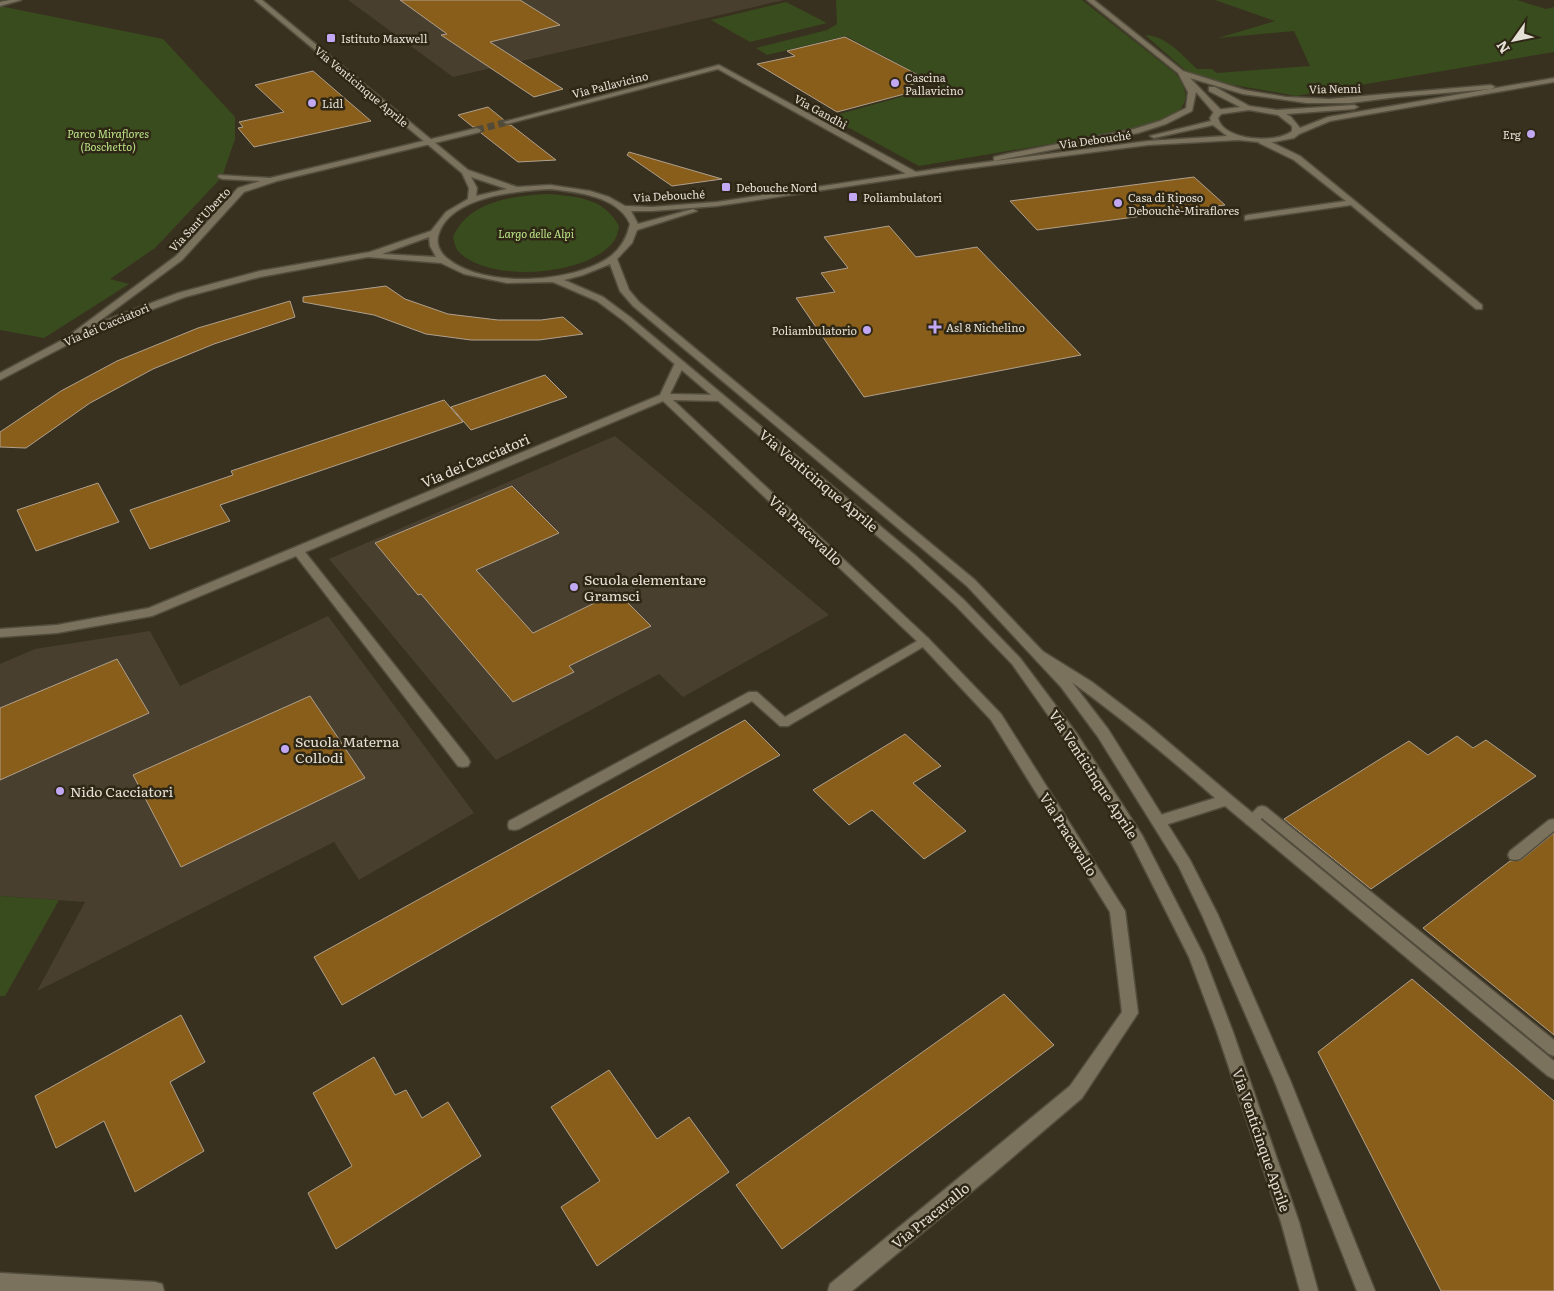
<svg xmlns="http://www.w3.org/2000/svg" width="1554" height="1291" viewBox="0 0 1554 1291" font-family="Literata,serif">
  <rect width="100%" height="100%" fill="#39311f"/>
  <g fill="#483f2f">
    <polygon points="348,0 784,0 453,77"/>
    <polygon points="615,436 829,615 683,697 659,674 496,760 329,559"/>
    <polygon points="328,616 474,813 359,880 334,842 37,991 85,902 0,896 0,664 35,649 150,631 180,686"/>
  </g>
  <g fill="#394c1e">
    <path d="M 836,0 L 1082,0 L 1175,73 C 1209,114 1152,126 1121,132 L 919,166 L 829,117 L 940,86 L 846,36 L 767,55 L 756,48 L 827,30 L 837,24 Z"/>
    <path d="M 1215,0 L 1517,0 L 1546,9 L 1554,7 L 1554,52 L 1296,96 L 1223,83 L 1185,70 L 1145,35 C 1167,36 1182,55 1197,69 L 1212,69 L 1217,73 L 1310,66 L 1294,31 L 1218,38 L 1275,21 Z"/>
    <polygon points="786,2 827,23 750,42 711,20"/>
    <polygon points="0,6 163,39 235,117 235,139 222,177 155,248 110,279 129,284 44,338 0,330"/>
    <path d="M 549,194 C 578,197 604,198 619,226 C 618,231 617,237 614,241 C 589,276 488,284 458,251 C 455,247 454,241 453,237 C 469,200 513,196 549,194 Z"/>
    <polygon points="0,896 59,900 5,996 0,996"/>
  </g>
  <g fill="#895e1b" stroke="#afa08d">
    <polygon points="400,0 520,0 560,25 490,42 563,89 534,97 441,35 447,34"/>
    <polygon points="845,37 928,80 903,87 912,92 837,112 757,64 795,56 787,51"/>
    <polygon points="313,71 371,121 254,147 238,128 243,127 239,122 284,112 255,85"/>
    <polygon points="488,107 504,120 501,121 502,124 511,125 556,160 518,162 481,133 482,128 473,127 458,115"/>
    <polygon points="629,152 722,179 672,186 627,155"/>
    <polygon points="1194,177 1225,205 1037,230 1010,201"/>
    <polygon points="889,226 916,257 977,247 1081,355 864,397 796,298 835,292 821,273 848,268 824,237"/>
    <polygon points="386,286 405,299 448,314 498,320 541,320 563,317 583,334 539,340 471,340 426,334 374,315 303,302 303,297"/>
    <polygon points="290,301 295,317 214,344 153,369 90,403 26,448 0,447 0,432 61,391 117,361 198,328"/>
    <polygon points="545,375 567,397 471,430 451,407"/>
    <polygon points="444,400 463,422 220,505 230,521 150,549 130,510 233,475 231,471"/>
    <polygon points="98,483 119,522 36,551 17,510"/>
    <polygon points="512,486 559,533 476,570 533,633 617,592 651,626 569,666 574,672 513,702 421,594 418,595 375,543"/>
    <polygon points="117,659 149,713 0,780 0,708"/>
    <polygon points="310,696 365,778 181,867 133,775"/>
    <polygon points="745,720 780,755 342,1005 314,957"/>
    <polygon points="905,734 941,766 913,783 966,831 924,859 872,810 849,825 813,790"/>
    <polygon points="1457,736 1473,748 1486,740 1536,776 1371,889 1284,819 1409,741 1428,755"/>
    <polygon points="1554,833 1554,1035 1423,928 1510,861 1521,860"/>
    <polygon points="1412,979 1554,1101 1554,1291 1441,1291 1318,1052"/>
    <polygon points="1004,994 1054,1045 782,1249 736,1185"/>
    <polygon points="181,1015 205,1062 170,1082 204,1151 135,1192 104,1121 56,1148 35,1096"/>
    <polygon points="374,1057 395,1095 406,1090 422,1118 448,1102 481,1156 336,1249 308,1193 352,1166 313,1093"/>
    <polygon points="609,1070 657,1139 689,1117 729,1172 597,1266 561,1207 600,1181 551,1107"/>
  </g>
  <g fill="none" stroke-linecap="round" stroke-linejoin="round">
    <polyline stroke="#534b3a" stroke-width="7" stroke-dasharray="7 4" stroke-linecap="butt" points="477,130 507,122"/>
    <defs>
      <g id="lane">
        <polygon points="924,637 928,638 930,641 928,644 788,726 780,726 752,701 519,829 514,830 509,829 508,825 509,821 749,692 757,692 785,717"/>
        <path d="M 1262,806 L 1266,807 L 1554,1040 L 1554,1056 L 1549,1054 L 1262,818 C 1257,823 1253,826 1246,824 L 1245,820 L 1258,807 Z"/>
        <polygon points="1554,819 1554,831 1520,859 1515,860 1510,859 1508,855 1510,851 1549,820"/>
      </g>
      <g id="street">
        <polygon points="10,0 21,0 0,6 0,2"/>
        <polygon points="1087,0 1094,0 1183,71 1244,90 1286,97 1329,99 1491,85 1495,87 1491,89 1397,97 1350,103 1307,103 1243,94 1190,78 1221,110 1221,114 1215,114 1196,92 1192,111 1166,124 1138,133 994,161 994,157 1007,154 1134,129 1160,121 1186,108 1188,92 1178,73"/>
        <polygon points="719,65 916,172 917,174 910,176 718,69 507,124 503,122"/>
        <polygon points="1209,87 1215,87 1251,107 1244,109 1209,91"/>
        <polygon points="477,128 481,130 480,132 277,181 244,192 182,260 75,339 69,339 67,337 176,256 238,188 260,181 222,179 218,177 219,175 270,178"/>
        <polygon points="1259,139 1265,139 1300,156 1482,305 1482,309 1476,309 1351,205 1245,220 1245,216 1248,215 1346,201 1294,160 1259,143"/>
        <polygon points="680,360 685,363 670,394 721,395 726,398 721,401 673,400 928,638 1001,714 1125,911 1138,1013 1082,1098 993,1174 852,1291 828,1291 830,1284 1070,1086 1122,1012 1110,912 991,720 920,644 663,401 305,552 468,758 470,762 468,766 463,767 458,766 296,556 152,616 57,633 0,637 0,629 57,625 149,608 660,395 675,363"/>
        <path d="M 1039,649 L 1092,682 L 1147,724 L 1232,796 L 1554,1061 L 1554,1079 L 1548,1076 L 1225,806 L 1159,827 L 1154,825 L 1152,821 L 1154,817 L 1215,798 C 1157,747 1099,700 1035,656 L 1033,653 Z"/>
        <polygon points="0,1273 155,1282 162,1284 164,1291 0,1291"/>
      </g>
      <path id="secondary" d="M 255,0 L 262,0 L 468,170 L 517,187 L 550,185 L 590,191 L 609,197 L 625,206 L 652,207 L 717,202 L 956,166 L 1148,141 L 1227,136 L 1213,125 L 1154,138 L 1150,136 L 1211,121 L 1210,118 L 1215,110 L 1249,106 L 1277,110 L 1354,105 L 1358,107 L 1354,109 L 1286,114 L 1291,117 L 1300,128 L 1328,117 L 1554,78 L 1554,82 L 1330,121 L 1299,134 L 1294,138 L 1269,143 L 1238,140 L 1148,145 L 956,170 L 717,206 L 652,211 L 631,211 L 638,224 L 693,209 L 697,211 L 637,230 L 632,243 L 617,259 L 629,290 L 639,302 L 975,580 L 1071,681 L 1108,729 L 1190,860 L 1218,915 L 1290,1080 L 1375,1291 L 1357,1291 L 1274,1080 L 1202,915 L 1179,867 L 1098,737 L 1061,687 L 967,586 L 633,306 L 620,291 L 610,264 L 583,275 L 564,280 L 603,297 L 630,317 L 916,556 L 964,600 L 1020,658 L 1077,734 L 1142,835 L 1204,956 L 1233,1032 L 1299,1222 L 1318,1291 L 1300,1291 L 1281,1222 L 1217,1032 L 1189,957 L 1131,842 L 1067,742 L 1012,664 L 956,606 L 908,562 L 624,321 L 597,301 L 553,282 L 507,283 L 464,274 L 441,263 L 368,257 L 260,277 L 185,297 L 92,332 L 0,380 L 0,373 L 85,328 L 178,293 L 260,271 L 370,252 L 431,231 L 446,212 L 468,199 L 469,188 L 462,173 ZM 1249,110 L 1278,115 L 1292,126 L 1292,131 C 1277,144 1223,141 1218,118 L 1221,114 ZM 471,177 L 507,189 L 476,196 L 477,188 ZM 550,189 C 577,192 618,196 630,224 C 627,237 622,247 611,256 C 575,283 485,289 448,259 C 440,253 435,243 439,233 C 452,196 517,191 550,189 ZM 429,237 L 430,246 L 436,257 L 382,254 Z"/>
    </defs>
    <use href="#lane" stroke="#534d3d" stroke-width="3"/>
    <use href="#street" stroke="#534d3d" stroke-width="3"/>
    <use href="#secondary" stroke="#534d3d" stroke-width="3"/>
    <use href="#lane" fill="#7b725e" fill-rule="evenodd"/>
    <use href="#street" fill="#7b725e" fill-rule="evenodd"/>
    <use href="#secondary" fill="#7b725e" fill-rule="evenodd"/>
  </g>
  <g fill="#c2a7f2" stroke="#2f2715" stroke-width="2">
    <rect x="326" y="33" width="10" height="10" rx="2.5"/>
    <circle cx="895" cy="83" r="5"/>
    <circle cx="312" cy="103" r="5"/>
    <circle cx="1531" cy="134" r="5"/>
    <rect x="721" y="182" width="10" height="10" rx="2.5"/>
    <rect x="848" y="192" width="10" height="10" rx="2.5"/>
    <circle cx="1118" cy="203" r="5"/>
    <path d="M932.5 319.5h5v5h5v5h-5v5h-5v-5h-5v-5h5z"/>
    <circle cx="867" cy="330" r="5"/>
    <circle cx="574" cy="587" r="5"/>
    <circle cx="285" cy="749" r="5"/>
    <circle cx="60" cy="791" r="5"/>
  </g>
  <g text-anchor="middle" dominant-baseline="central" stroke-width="5" stroke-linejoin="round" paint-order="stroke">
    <g font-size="11" fill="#e5e0d5" stroke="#2f2715" text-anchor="start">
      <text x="341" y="38">Istituto Maxwell</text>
      <text x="905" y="77">Cascina<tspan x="905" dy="13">Pallavicino</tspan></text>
      <text x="322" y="103">Lidl</text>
      <text x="1521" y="134" text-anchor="end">Erg</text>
      <text x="736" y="187">Debouche Nord</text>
      <text x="863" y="197">Poliambulatori</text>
      <text x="1128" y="197">Casa di Riposo<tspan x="1128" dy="13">Debouchè-Miraflores</tspan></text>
      <text x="946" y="327">Asl 8 Nichelino</text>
      <text x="857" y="330" text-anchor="end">Poliambulatorio</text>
    </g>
    <g font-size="11" fill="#e5e0d5" stroke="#2f2715">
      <text transform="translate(610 84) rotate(-14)">Via Pallavicino</text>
      <text transform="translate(362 86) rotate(40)">Via Venticinque Aprile</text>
      <text transform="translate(1335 88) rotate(-1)">Via Nenni</text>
      <text transform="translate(821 111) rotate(29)">Via Gandhi</text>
      <text transform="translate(1095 139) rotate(-8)">Via Debouché</text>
      <text transform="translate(669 195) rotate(-3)">Via Debouché</text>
      <text transform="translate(199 219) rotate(-47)">Via Sant'Uberto</text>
      <text transform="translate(106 324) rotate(-23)">Via dei Cacciatori</text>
    </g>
    <g font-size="11" font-style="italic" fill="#bae387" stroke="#2f2715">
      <text x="108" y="133">Parco Miraflores<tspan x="108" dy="13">(Boschetto)</tspan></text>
      <text x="536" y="233">Largo delle Alpi</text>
    </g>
    <g font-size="14" fill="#e5e0d5" stroke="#2f2715">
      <text transform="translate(475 460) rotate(-23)">Via dei Cacciatori</text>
      <text transform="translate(819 480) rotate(40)">Via Venticinque Aprile</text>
      <text transform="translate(806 530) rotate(43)">Via Pracavallo</text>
      <text transform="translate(1094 774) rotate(57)">Via Venticinque Aprile</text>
      <text transform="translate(1069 834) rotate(58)">Via Pracavallo</text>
      <text transform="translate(1262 1140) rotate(71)">Via Venticinque Aprile</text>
      <text transform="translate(930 1215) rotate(-39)">Via Pracavallo</text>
    </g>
    <g font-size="14" fill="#e5e0d5" stroke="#2f2715" text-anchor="start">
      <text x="584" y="579">Scuola elementare<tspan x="584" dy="16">Gramsci</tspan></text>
      <text x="295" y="741">Scuola Materna<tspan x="295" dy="16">Collodi</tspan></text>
      <text x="70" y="791">Nido Cacciatori</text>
    </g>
  </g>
  <g transform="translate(1514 40) rotate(237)" stroke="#2f2715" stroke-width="4" paint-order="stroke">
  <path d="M0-4L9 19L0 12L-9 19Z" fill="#e5e0d5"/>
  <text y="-8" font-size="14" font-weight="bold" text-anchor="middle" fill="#e5e0d5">N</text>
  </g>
</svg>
